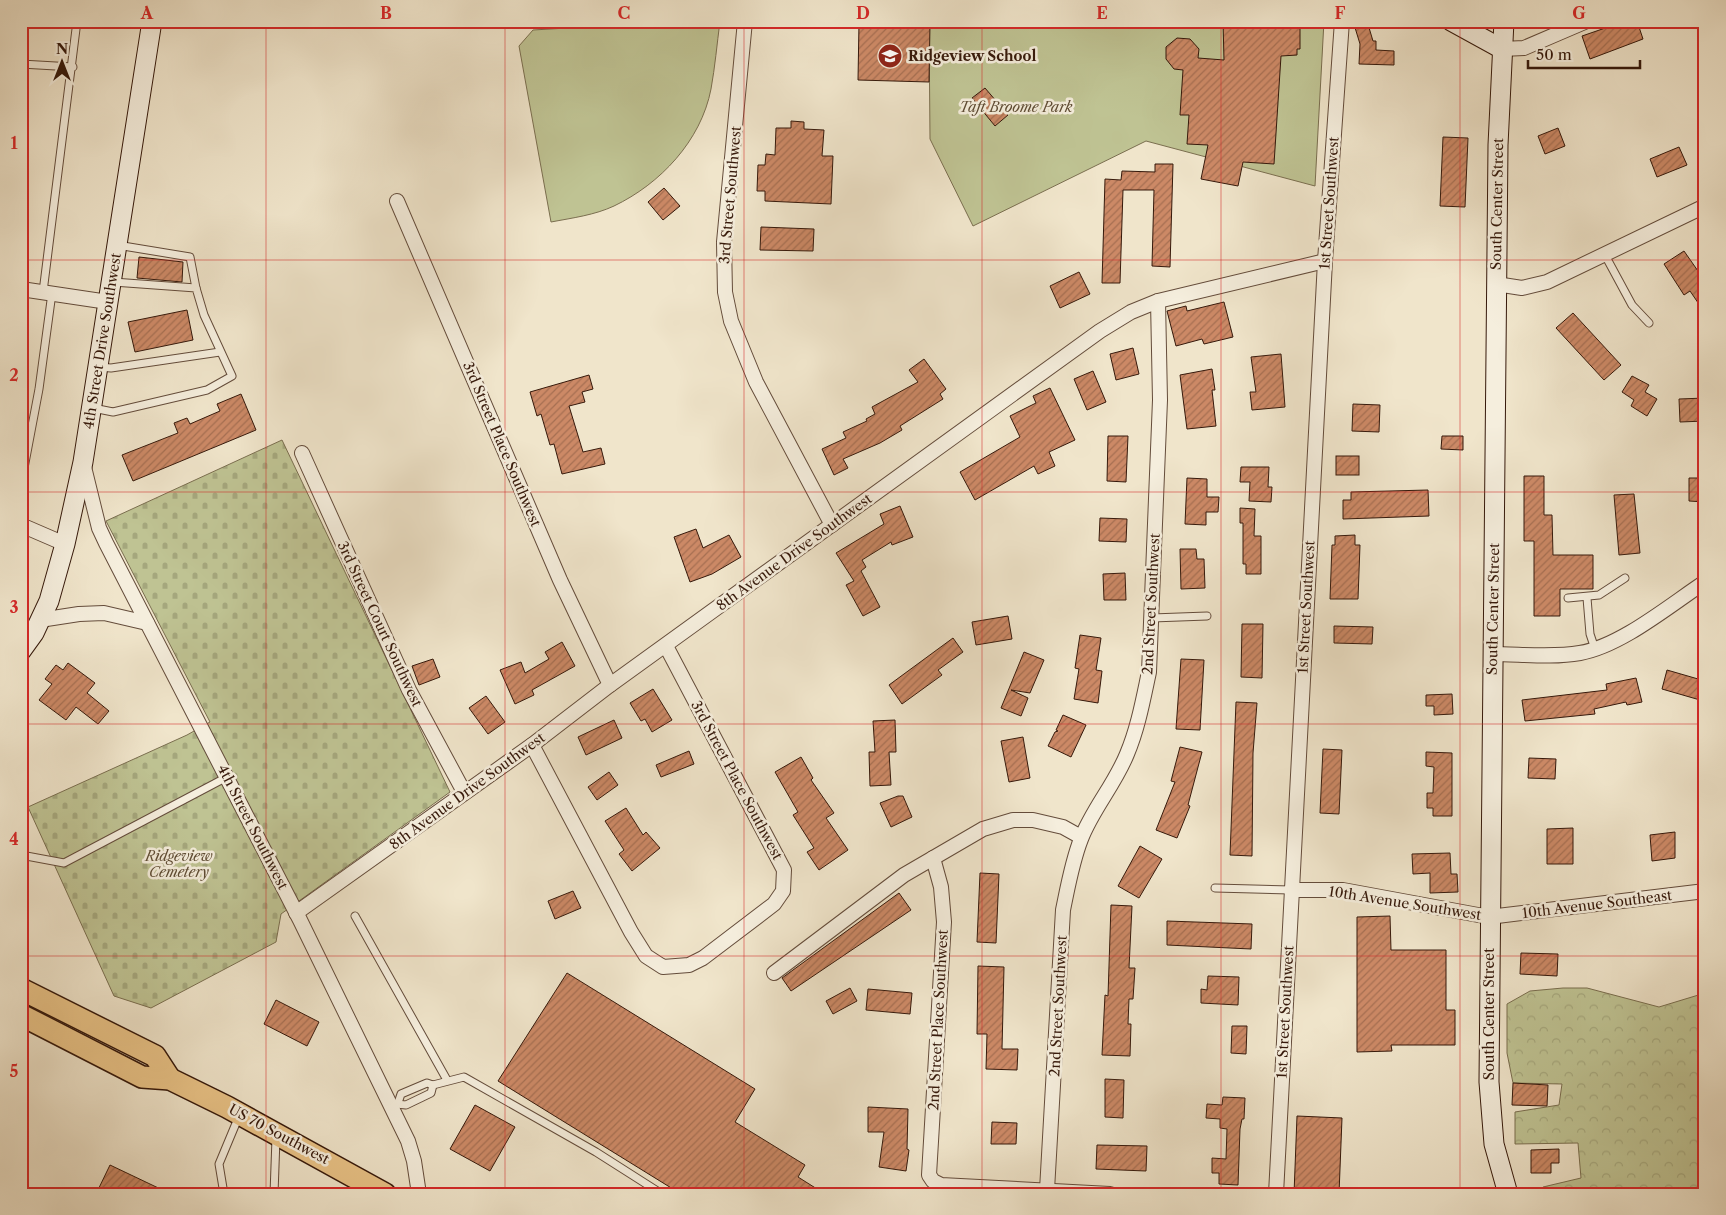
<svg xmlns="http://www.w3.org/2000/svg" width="1726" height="1215" viewBox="0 0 1726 1215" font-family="'Libre Caslon Text',serif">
  <defs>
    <pattern id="forest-crowns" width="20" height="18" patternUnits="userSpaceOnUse" patternTransform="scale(1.25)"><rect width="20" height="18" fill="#bfc393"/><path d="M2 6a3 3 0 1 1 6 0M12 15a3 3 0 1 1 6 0" fill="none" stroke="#a5a77d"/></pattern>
    <pattern id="cemetery-stones" width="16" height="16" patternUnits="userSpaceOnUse" patternTransform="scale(1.25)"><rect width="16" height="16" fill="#bfc393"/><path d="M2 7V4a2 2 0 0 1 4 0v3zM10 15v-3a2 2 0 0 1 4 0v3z" fill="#a5a77d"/></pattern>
    <pattern id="building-hatch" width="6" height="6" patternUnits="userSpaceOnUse" patternTransform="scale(1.25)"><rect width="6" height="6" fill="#cc8966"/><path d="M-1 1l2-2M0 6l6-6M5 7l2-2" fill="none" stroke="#a66f52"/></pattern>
  </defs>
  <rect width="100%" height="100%" fill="#f0e5cb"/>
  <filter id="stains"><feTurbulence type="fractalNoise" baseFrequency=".004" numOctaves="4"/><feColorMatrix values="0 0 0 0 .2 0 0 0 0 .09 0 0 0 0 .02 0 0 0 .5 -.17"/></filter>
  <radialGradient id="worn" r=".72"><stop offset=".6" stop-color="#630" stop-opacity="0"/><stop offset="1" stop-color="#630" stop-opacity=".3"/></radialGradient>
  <polygon fill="url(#forest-crowns)" stroke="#7a6e4f" points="1563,988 1587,988 1659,1007 1705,993 1705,1194 1545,1194 1543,1187 1581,1178 1578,1143 1515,1144 1515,1112 1559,1105 1562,1084 1513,1083 1507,1053 1507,1004 1530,991"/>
  <polygon fill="url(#cemetery-stones)" stroke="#7a6e4f" points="282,440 450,792 281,914 276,942 151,1008 114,996 28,807 187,735 210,722 106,521"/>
  <g fill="#bfc393" stroke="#7a6e4f">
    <path d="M 687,21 L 720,21 C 717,44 715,67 711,89 C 701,141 660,184 614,206 C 595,215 572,218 551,222 L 519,46 L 533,30 Z"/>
    <polygon points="929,21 1324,21 1315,186 1146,141 973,226 930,139"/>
  </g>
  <g fill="url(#building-hatch)" stroke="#36190b">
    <polygon points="1223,21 1300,21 1300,49 1297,49 1297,55 1281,56 1274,164 1243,162 1238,186 1201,179 1208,145 1187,144 1189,115 1180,115 1183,70 1174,69 1166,59 1166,47 1177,38 1190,39 1199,49 1198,58 1224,60"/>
    <polygon points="1353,21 1367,21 1373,41 1376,41 1376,50 1394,51 1394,65 1359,64 1360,44"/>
    <polygon points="1613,21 1637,21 1643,39 1590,59 1582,36 1614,25"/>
    <polygon points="859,23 930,24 929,82 858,80"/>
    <polygon points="985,88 1008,115 995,126 972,98"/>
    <polygon points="791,121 804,122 804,129 824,130 822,156 833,156 831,204 765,201 765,191 757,191 758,165 765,165 766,154 775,155 776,128 791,128"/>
    <polygon points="1558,128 1565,146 1545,154 1538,136"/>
    <polygon points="1443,137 1468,138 1465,207 1440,206"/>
    <polygon points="1679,147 1687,165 1657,177 1650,159"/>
    <polygon points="1155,164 1173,164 1170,267 1152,266 1154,190 1123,190 1120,283 1102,283 1105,179 1121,180 1122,171 1155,172"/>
    <polygon points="664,188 680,206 663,220 648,202"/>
    <polygon points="761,227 814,229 813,251 760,250"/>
    <polygon points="1684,251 1705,281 1705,313 1690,291 1684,295 1664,264"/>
    <polygon points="139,257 183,262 182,282 137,278"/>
    <polygon points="1079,272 1090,294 1060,308 1050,286"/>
    <polygon points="1224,302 1233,337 1204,344 1202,339 1176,346 1167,311 1186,306 1187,311"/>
    <polygon points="187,310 193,340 135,352 128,322"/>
    <polygon points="1573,313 1621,365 1604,380 1556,328"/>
    <polygon points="1133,348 1139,374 1116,380 1110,354"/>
    <polygon points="1281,354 1285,407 1252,410 1250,392 1256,392 1251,357"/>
    <polygon points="924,359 946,389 940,394 943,399 900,426 902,430 880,443 843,459 848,468 834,475 822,449 846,438 843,432 867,421 866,419 875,414 872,407 918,382 909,370"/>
    <polygon points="1212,369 1215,390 1212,390 1216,426 1187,429 1180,375"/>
    <polygon points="1093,371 1106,402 1087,410 1074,379"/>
    <polygon points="589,375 593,389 582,392 585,402 569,406 583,452 601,448 605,464 562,474 554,444 550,445 541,414 537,416 530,392"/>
    <polygon points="1632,376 1649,385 1645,392 1657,399 1647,416 1631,406 1634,400 1622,392"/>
    <polygon points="1050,388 1075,440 1049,452 1055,466 1038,474 1034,466 975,500 960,472 1020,437 1010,416 1036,403 1033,396"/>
    <polygon points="241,394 256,430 133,481 122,455 178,433 174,423 187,418 190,424 220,411 217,404"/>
    <polygon points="1705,398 1705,421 1680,422 1679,399"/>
    <polygon points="1353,404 1380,405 1379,432 1352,431"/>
    <polygon points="1108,436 1128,436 1126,482 1107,481"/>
    <polygon points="1442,436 1463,436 1463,450 1441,449"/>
    <rect x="1336" y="456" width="23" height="19"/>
    <polygon points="1241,467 1269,467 1268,487 1272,487 1271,502 1249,501 1250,482 1240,482"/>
    <polygon points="1524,476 1544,476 1544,515 1552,515 1553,555 1593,555 1593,589 1560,589 1560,616 1534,616 1534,541 1524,541"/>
    <polygon points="1187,478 1207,479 1207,497 1219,497 1218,512 1206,512 1206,525 1185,524"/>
    <polygon points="1689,478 1705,478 1705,502 1689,501"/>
    <polygon points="1428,490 1429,516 1343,519 1343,500 1351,500 1351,492"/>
    <polygon points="1634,494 1640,553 1619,555 1614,495"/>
    <polygon points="900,506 913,537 892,545 891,542 862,560 866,567 861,571 880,607 863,616 846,585 854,581 836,553 884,524 880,514"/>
    <polygon points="1240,508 1255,509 1254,536 1261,536 1261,574 1246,574 1246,564 1243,564 1243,523 1240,523"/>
    <polygon points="1100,518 1127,519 1126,542 1099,541"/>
    <polygon points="696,529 703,548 729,535 741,557 712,574 690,582 674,537"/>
    <polygon points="1355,535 1355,545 1360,545 1358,599 1330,599 1332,545 1335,545 1335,536"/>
    <polygon points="1180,549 1196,549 1197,559 1204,559 1205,588 1181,589"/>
    <polygon points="1125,573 1126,600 1104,600 1103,574"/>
    <polygon points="1008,616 1012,639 976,645 972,622"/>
    <polygon points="1242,624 1263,624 1262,678 1241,677"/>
    <polygon points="1334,626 1373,627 1372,644 1334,643"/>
    <polygon points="1080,635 1101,638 1096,670 1102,671 1098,703 1074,699 1079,669 1075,668"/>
    <polygon points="953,638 963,652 938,670 942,675 902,704 889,685"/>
    <polygon points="562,642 575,666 532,690 534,695 515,704 500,670 521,662 525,673 549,659 545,652"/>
    <polygon points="1024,652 1044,660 1030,693 1011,690 1028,698 1021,716 1001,708"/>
    <polygon points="433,659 440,677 419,685 412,666"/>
    <polygon points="1181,659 1204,660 1200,730 1176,729"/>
    <polygon points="68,663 95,683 87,693 109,711 98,724 76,707 66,720 39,700 52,684 45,679 56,665 63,670"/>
    <polygon points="1667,670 1705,681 1700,700 1662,689"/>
    <polygon points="1636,678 1642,702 1627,705 1626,702 1594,709 1595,714 1525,721 1522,700 1607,690 1606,684"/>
    <polygon points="653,689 672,720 652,732 645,719 641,721 630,703"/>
    <polygon points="1452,694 1453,714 1434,715 1434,706 1426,706 1426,695"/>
    <polygon points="486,696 505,722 488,734 469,708"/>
    <polygon points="1236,702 1257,703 1253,753 1252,856 1230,855"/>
    <polygon points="1063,715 1086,725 1071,757 1048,746 1055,732 1058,731 1056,730"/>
    <polygon points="614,720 622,738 586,755 578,737"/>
    <polygon points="895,720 896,752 889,752 891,785 870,786 869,752 875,752 873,721"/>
    <polygon points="1023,737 1030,778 1009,782 1001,741"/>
    <polygon points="1180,747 1202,752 1188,805 1190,806 1177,838 1156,830 1175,782 1171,781"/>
    <polygon points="1323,749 1342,750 1339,814 1320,813"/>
    <polygon points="689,751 694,764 661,777 656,765"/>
    <polygon points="1426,752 1452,753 1452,816 1433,816 1433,808 1427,808 1427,793 1433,793 1434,767 1426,766"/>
    <polygon points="801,757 813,778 811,780 834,813 826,818 848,850 819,870 807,852 814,848 793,815 798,812 775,772"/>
    <polygon points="1529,758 1556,759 1555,779 1528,778"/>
    <polygon points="609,772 618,785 597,800 588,787"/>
    <polygon points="898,796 903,796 912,817 891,827 880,803"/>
    <polygon points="626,808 643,835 646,832 660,848 632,871 619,854 624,850 605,821"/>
    <polygon points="1573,828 1573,864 1547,864 1547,829"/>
    <polygon points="1675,832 1675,858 1652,861 1650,835"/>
    <polygon points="1140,846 1162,859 1139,898 1118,886"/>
    <polygon points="1450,853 1451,874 1457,874 1458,892 1430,893 1430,873 1413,874 1412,854"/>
    <polygon points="980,873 999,874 996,943 977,942"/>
    <polygon points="573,891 581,908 555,919 548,901"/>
    <polygon points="899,893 911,910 791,991 782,978"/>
    <polygon points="1111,905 1132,906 1129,968 1135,968 1133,999 1129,999 1128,1024 1131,1024 1130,1056 1102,1055 1105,995 1108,996"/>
    <polygon points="1390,916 1391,950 1446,950 1446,1010 1455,1010 1455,1045 1391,1045 1392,1051 1357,1052 1357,917"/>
    <polygon points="1167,921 1252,924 1251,949 1167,945"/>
    <polygon points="1521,953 1558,954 1557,976 1520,974"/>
    <polygon points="978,966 1004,967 1002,1049 1018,1049 1017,1070 986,1069 987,1034 977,1034"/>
    <polygon points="567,973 755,1089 735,1122 805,1165 798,1177 825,1194 681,1194 498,1081"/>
    <polygon points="1208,976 1239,977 1238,1005 1201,1003 1201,989 1207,990"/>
    <polygon points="850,988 857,1001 833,1014 826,1001"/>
    <polygon points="868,989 912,993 910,1014 866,1010"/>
    <polygon points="276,1000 319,1022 307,1046 264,1024"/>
    <polygon points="1232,1026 1247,1026 1246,1054 1231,1053"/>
    <polygon points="1105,1079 1124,1080 1123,1118 1105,1117"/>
    <polygon points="1513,1083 1548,1085 1547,1106 1512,1105"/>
    <polygon points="1223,1097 1245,1098 1244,1119 1242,1119 1240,1129 1238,1185 1219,1184 1219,1173 1212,1173 1212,1158 1226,1159 1227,1129 1220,1128 1220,1119 1206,1118 1207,1104 1222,1105"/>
    <polygon points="475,1105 515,1127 490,1171 450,1149"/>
    <polygon points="868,1107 908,1109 907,1149 909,1150 906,1171 879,1167 884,1132 868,1132"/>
    <polygon points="1297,1116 1342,1118 1339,1194 1294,1194"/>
    <polygon points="992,1122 1017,1123 1016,1144 991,1144"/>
    <polygon points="1097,1145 1147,1146 1146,1171 1096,1169"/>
    <polygon points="1559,1149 1559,1163 1551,1163 1551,1173 1531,1173 1531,1150"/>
    <polygon points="110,1165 171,1194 96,1194"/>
  </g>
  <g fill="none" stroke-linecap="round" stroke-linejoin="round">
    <defs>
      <g id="lane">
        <polyline points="21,64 73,67"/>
        <polyline points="117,245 190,257 196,288"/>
        <polyline points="1605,255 1632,305 1649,323"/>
        <polyline points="43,292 77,21"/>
        <polyline points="99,367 111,368 220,352"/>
        <polyline points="93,408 113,412 207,390 232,376 204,315 196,288 113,282"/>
        <polyline points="21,484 39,389 52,293"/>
        <polyline points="1568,598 1599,595 1625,578"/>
        <polyline points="1587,598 1590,634 1595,649"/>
        <polyline points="1152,618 1207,616"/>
        <polyline points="21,855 64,863 227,777"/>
        <polyline points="1215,888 1291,890"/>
        <polyline points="355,916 447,1080"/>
        <polyline points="398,1103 401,1094 427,1083 433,1085 464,1077 596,1152 662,1194"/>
        <polyline points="396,1104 406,1105 431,1093 433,1085"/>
        <polyline points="224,1194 219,1164 239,1116"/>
        <polyline points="274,1194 276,1138"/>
      </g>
      <g id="street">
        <polyline points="745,21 724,242 725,292 731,321 756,382 832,525"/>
        <polyline points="1502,49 1524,48 1587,21"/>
        <polyline points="397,201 560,580 610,685"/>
        <polyline points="1496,284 1522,288 1547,282 1705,206"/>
        <polyline points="21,289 108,302"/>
        <polyline points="302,453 409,690 464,792"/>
        <polyline points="84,467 99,528 106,543 300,920 408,1141 414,1161 419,1194"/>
        <polyline points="21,525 65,544"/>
        <polyline points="40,620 79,614 104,613 147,623"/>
        <path d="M 1492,654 C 1520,654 1552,658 1580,653 C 1621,646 1670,605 1705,582"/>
        <polyline points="532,745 631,932 646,956 663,967 689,965 703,958 774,904 783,891 784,870 666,646"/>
        <polyline points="933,858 941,887 944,922 929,1175 933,1181 941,1185 1110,1194"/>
        <polyline points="1291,890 1343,890 1489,917 1705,891"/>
        <polyline points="296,913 532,745 610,685 1100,331 1131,312 1158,301 1325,261"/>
        <polyline points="774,973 904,875 983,829 1013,820 1033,820 1063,827 1081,837"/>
        <path d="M 1047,1190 L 1063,910 C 1068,886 1072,862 1081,839 C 1092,810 1115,784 1127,754 C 1138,728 1143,700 1149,672 L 1160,400 L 1158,301"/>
        <polyline points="1276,1194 1325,261 1342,21"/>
      </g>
      <g id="secondary">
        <polyline points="1451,21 1502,49"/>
        <polyline points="1504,21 1498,145 1489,1082 1494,1144 1508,1194"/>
        <polyline points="21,651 34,633 49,601 65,544 83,462 152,21"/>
      </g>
      <g id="primary">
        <polyline points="21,989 155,1056 170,1079"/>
        <polyline points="21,1015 142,1077 170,1079 227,1107 385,1194"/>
      </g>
    </defs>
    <use href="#lane" stroke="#644c3b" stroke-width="9"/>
    <use href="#street" stroke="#644c3b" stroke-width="16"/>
    <use href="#secondary" stroke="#36190b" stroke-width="21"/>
    <use href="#primary" stroke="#36190b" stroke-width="24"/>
    <use href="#lane" stroke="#f5eedd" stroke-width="7"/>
    <use href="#street" stroke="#f5eedd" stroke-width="14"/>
    <use href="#secondary" stroke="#f5eedd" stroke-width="19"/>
    <use href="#primary" stroke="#e8c286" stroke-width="21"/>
  </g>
  <path fill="none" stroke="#d62828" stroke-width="1" stroke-opacity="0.55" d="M 266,21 L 266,1194M 505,21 L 505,1194M 744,21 L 744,1194M 982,21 L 982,1194M 1221,21 L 1221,1194M 1460,21 L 1460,1194M 21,260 L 1705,260M 21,492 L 1705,492M 21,724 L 1705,724M 21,956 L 1705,956"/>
  <defs>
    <symbol id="school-disc" viewBox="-11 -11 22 22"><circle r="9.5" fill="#8f2418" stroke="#f5eedd"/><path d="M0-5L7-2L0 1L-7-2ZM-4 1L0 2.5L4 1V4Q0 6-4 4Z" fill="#fff"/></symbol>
  </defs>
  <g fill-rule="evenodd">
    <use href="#school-disc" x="876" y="42" width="28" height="28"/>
  </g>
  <g text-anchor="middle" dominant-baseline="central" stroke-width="5" stroke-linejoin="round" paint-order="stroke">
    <g font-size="14" font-weight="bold" fill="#36190b" stroke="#f5eedd" text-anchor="start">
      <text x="908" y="56">Ridgeview School</text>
    </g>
    <g font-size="14" font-style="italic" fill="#5f4c34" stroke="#f5eedd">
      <text x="1016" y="107">Taft Broome Park</text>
      <text x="179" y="856">Ridgeview<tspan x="179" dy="16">Cemetery</tspan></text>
    </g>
    <g font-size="14" fill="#36190b" stroke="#f5eedd">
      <text transform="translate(730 195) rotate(-85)">3rd Street Southwest</text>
      <text transform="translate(1329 203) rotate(-86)">1st Street Southwest</text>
      <text transform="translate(1497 204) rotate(-89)">South Center Street</text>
      <text transform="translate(102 341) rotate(-81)">4th Street Drive Southwest</text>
      <text transform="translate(502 444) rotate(67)">3rd Street Place Southwest</text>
      <text transform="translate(794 552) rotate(-36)">8th Avenue Drive Southwest</text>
      <text transform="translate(1151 604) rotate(-87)">2nd Street Southwest</text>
      <text transform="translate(1306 607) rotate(-87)">1st Street Southwest</text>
      <text transform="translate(1493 609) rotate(-89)">South Center Street</text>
      <text transform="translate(380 624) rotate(65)">3rd Street Court Southwest</text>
      <text transform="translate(737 780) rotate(62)">3rd Street Place Southwest</text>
      <text transform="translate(467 791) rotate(-36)">8th Avenue Drive Southwest</text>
      <text transform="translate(253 827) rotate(63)">4th Street Southwest</text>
      <text transform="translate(1405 903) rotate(9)">10th Avenue Southwest</text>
      <text transform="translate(1597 904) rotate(-7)">10th Avenue Southeast</text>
      <text transform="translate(1058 1006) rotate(-87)">2nd Street Southwest</text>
      <text transform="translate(1285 1012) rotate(-87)">1st Street Southwest</text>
      <text transform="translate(1489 1014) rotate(-90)">South Center Street</text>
      <text transform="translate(938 1020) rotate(-87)">2nd Street Place Southwest</text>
      <text transform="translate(279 1134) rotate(28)">US 70 Southwest</text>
    </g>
  </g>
  <rect width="1726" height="1215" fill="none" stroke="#f0e5cb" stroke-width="55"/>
  <g transform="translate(62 62)" stroke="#f5eedd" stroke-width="4" paint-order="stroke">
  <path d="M0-4L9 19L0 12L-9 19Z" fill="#36190b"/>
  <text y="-8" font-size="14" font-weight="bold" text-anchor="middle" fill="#36190b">N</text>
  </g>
  <path d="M1528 60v8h112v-8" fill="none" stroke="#36190b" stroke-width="2.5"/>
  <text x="1536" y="60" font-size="15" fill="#36190b" stroke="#f5eedd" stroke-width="4" paint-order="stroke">50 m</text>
  <rect x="28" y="28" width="1670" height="1160" fill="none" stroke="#d62828" stroke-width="2"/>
  <g font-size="16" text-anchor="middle" font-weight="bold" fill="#d62828">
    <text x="147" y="19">A</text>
    <text x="386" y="19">B</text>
    <text x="624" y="19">C</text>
    <text x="863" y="19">D</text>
    <text x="1102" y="19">E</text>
    <text x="1340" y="19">F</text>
    <text x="1579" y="19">G</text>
    <text x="14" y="149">1</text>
    <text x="14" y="381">2</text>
    <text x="14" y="613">3</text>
    <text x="14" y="845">4</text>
    <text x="14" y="1077">5</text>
  </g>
  <rect width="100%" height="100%" filter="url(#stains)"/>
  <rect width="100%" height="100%" fill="url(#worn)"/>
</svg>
